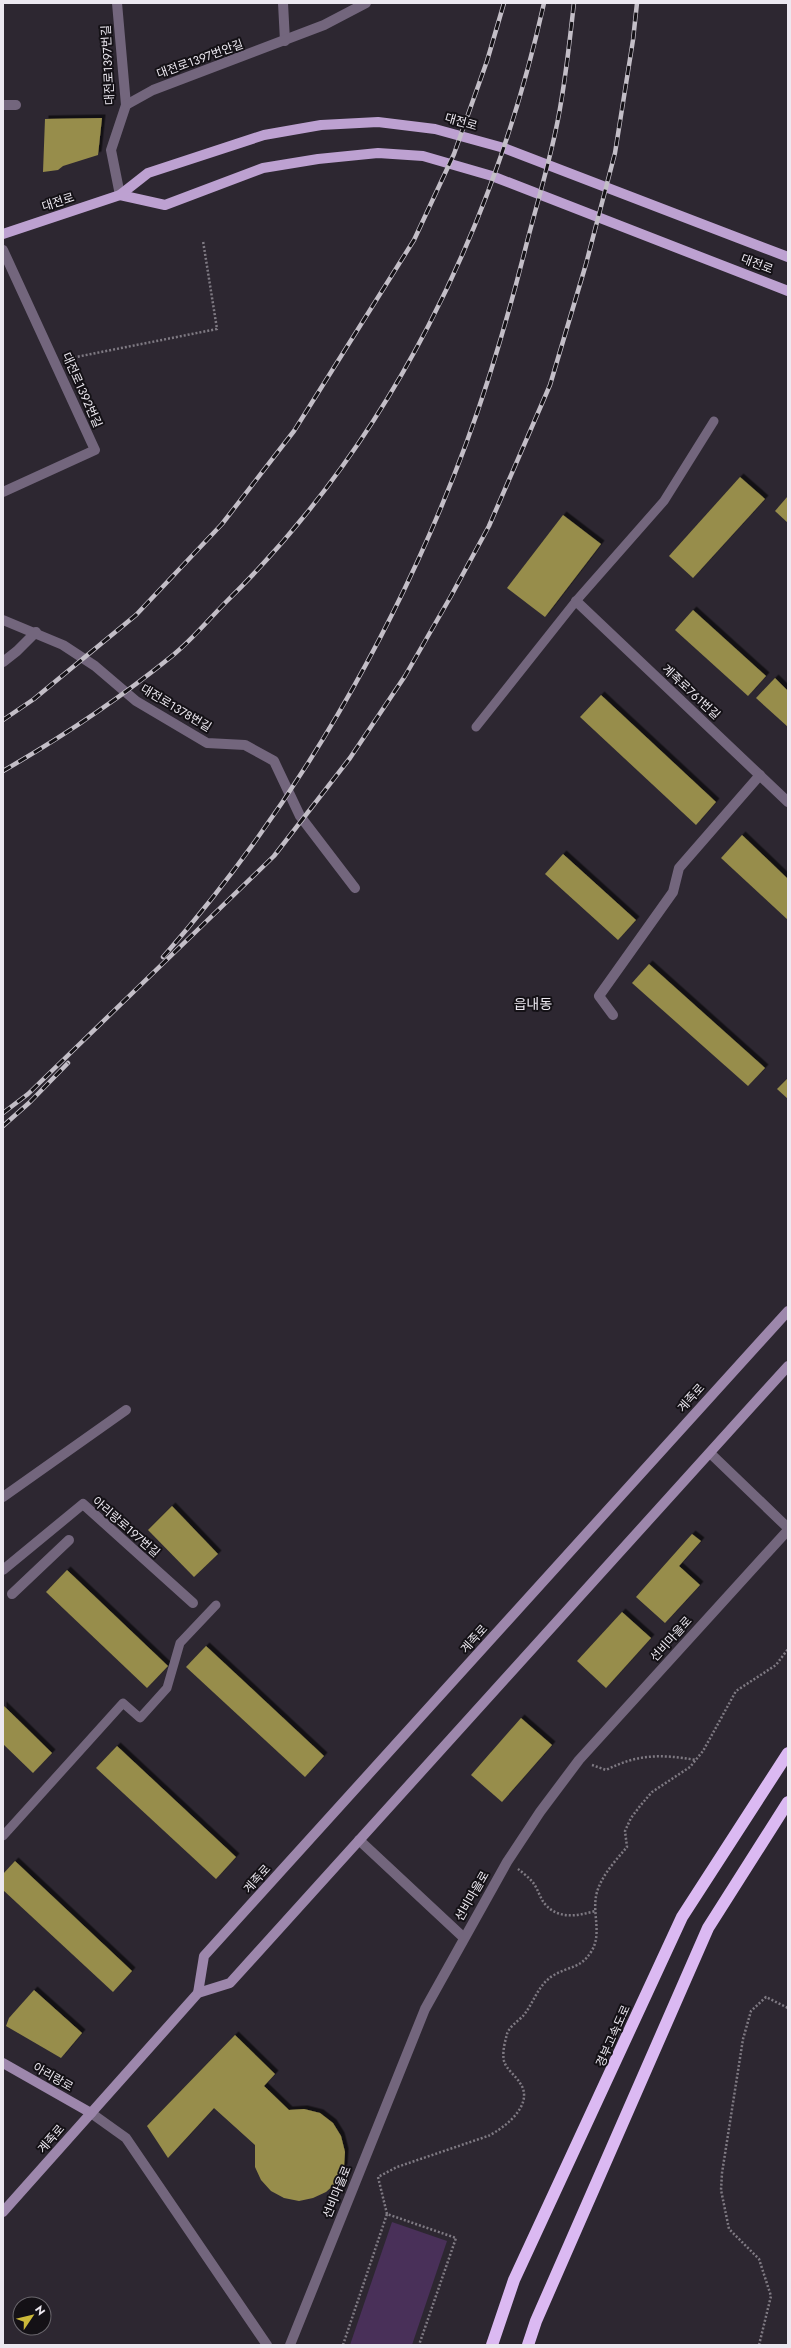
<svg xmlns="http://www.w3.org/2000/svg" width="791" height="2348" viewBox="0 0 791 2348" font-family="Jost,'Noto Sans KR',sans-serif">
  <defs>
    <filter id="shadow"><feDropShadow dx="3.5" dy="-3.5" stdDeviation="0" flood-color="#0009"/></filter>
  </defs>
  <rect width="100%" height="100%" fill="#2d2731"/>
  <polygon fill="#493059" points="392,2222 447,2241 412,2345 350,2345"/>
  <g fill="#978d4c" filter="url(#shadow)">
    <polygon points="102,118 98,155 63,166 58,170 43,172 45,119"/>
    <polygon points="740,477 765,499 693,578 669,556"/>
    <polygon points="788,496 788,523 775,511"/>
    <polygon points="563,515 601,544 545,617 507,588"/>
    <polygon points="693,610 766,676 748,696 675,630"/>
    <polygon points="775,678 788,691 788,727 756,698"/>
    <polygon points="601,695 716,802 696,825 580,717"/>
    <polygon points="742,835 788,879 788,920 721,858"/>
    <polygon points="563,854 636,920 618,940 545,874"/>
    <polygon points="649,964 765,1068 748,1086 632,983"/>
    <polygon points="788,1078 788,1099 777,1089"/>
    <polygon points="172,1506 218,1554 194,1577 148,1530"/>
    <polygon points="692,1534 701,1541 679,1566 700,1585 665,1623 636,1597"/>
    <polygon points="67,1570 168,1666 147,1688 46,1592"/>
    <polygon points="622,1612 651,1638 606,1688 577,1661"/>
    <polygon points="206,1646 324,1756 305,1777 186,1667"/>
    <polygon points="3,1705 52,1753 33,1773 3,1744"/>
    <polygon points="521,1718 552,1745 502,1802 471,1775"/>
    <polygon points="117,1746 236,1857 216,1879 96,1768"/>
    <polygon points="15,1861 132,1971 113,1992 3,1890 3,1874"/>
    <polygon points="34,1990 82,2033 61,2058 6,2026 9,2018"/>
    <polygon points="235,2035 275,2074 264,2086 289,2110 304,2109 320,2113 333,2123 341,2136 345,2152 344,2167 337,2182 326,2192 313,2198 299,2201 284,2198 271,2191 261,2180 255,2167 255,2145 214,2108 168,2158 147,2126"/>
  </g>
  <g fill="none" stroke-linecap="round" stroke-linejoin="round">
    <g stroke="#7f7a83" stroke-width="2.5" stroke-dasharray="2 2" stroke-linecap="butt">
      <polyline points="66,359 217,329 203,241"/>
      <path d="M 592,1765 L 606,1770 C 638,1754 660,1754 696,1760"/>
      <path d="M 518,1869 C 523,1873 530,1878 534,1884 C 538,1890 540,1897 544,1903 C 558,1920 577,1916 595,1911"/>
      <path d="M 387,2214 L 378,2177 L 397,2167 L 488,2136 C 505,2128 535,2104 520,2083 C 516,2076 506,2069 504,2061 C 502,2052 505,2042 507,2034 C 509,2027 518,2021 523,2016 C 534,2003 538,1984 554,1975 C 569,1966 580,1969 591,1952 C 603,1933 591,1913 597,1892 C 602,1875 616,1860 627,1847 L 625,1831 L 631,1818 L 640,1806 L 652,1792 L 690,1767 L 703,1751 L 736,1691 L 776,1665 L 788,1649"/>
      <polyline points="343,2345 387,2214 456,2238 419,2345"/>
      <polyline points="759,2345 771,2296 759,2259 729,2229 721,2190 722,2173 743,2039 751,2011 766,1997 788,2008"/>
    </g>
    <g stroke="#73667d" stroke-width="9">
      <polyline points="476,727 576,601 664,501 714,421"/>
      <polyline points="3,1836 123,1703 140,1718 167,1688 180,1643 216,1605"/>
    </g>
    <g stroke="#73667d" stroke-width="10">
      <polyline points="117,3 126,105 111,150 120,195"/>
      <polyline points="283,3 285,41"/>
      <polyline points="3,105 16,105"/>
      <polyline points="126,105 153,90 324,25 366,3"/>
      <polyline points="3,250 95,450 3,492"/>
      <polyline points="576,601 788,802"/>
      <polyline points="3,620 63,645 95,666 136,701 207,743 245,745 274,761 300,816 355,888"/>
      <polyline points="3,662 17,651 36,632"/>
      <polyline points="613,1015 599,996 673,892 679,868 760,775"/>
      <polyline points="710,1453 788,1528"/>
      <polyline points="3,1497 126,1410"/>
      <polyline points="3,1570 83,1504 193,1603"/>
      <polyline points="12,1594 69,1540"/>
      <polyline points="359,1840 463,1937"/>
      <polyline points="91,2113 126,2138 267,2345"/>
      <polyline points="290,2345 425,2009 507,1862 540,1812 579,1760 788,1530"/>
    </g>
    <g stroke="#9d87ac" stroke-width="10">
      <polyline points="198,1993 204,1956 788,1311"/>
      <polyline points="3,2063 91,2113"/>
      <polyline points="3,2212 198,1993 230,1983 788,1366"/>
    </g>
    <g stroke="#bda1d1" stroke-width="10">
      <polyline points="120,195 165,205 263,168 318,159 378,153 423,156 492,176 788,291"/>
      <polyline points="3,234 120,195 148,173 264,135 321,125 378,122 435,129 504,148 788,257"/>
    </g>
    <g stroke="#dbb9f2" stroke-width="12">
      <polyline points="492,2345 514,2280 682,1917 788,1753"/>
      <polyline points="528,2345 536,2321 708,1928 788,1802"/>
    </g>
    <defs>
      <g id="rail">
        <polyline points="3,720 34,699 136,615 222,524 294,431 414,240 454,154 487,61 504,3"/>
        <path d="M 3,771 C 62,737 119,699 172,656 C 192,640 209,619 227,601 C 392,439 494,227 544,3"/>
        <path d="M 163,957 C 294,808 397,630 466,444 C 490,379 510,310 527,242 C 537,204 548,167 556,129 C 565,88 569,45 574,3"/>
        <polyline points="3,1113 28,1094 274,856 350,758 405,676 451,596 489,526 550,385 586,264 615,153 633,40 637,3"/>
        <polyline points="3,1126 30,1102 68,1063"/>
      </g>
    </defs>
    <use href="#rail" stroke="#c3bec7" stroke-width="4.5"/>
    <use href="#rail" stroke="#141116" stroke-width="3" stroke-dasharray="9" stroke-linecap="butt"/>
  </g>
  <g text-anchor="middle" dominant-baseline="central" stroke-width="4" stroke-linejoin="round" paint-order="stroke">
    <g font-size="12" fill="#ece8f0" stroke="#141116">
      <text transform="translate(200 59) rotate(-20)">대전로1397번안길</text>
      <text transform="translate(108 65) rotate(-93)">대전로1397번길</text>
      <text transform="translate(461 122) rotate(16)">대전로</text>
      <text transform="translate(58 202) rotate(-18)">대전로</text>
      <text transform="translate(757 264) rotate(21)">대전로</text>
      <text transform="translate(82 390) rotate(66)">대전로1392번길</text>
      <text transform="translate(691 692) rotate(43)">계족로761번길</text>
      <text transform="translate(176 708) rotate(31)">대전로1378번길</text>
      <text transform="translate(691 1398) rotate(-48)">계족로</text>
      <text transform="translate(126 1527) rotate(41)">아리랑로197번길</text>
      <text transform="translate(474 1639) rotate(-48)">계족로</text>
      <text transform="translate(671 1639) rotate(-48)">선비마을로</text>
      <text transform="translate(257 1879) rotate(-48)">계족로</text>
      <text transform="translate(472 1896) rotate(-60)">선비마을로</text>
      <text transform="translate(613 2036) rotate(-66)">경부고속도로</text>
      <text transform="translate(53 2077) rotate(30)">아리랑로</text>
      <text transform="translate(51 2139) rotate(-49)">계족로</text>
      <text transform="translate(337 2192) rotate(-68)">선비마을로</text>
    </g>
    <g font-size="14" fill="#ece8f0" stroke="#141116">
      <text x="533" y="1004">읍내동</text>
    </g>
  </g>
  <rect width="791" height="2348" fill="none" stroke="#ece8f0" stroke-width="8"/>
  <g transform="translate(32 2316) rotate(55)"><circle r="19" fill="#141116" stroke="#6a676d"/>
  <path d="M0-3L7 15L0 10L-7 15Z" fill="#ccb939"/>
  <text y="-6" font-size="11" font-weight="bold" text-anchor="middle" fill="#ece8f0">N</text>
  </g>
</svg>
